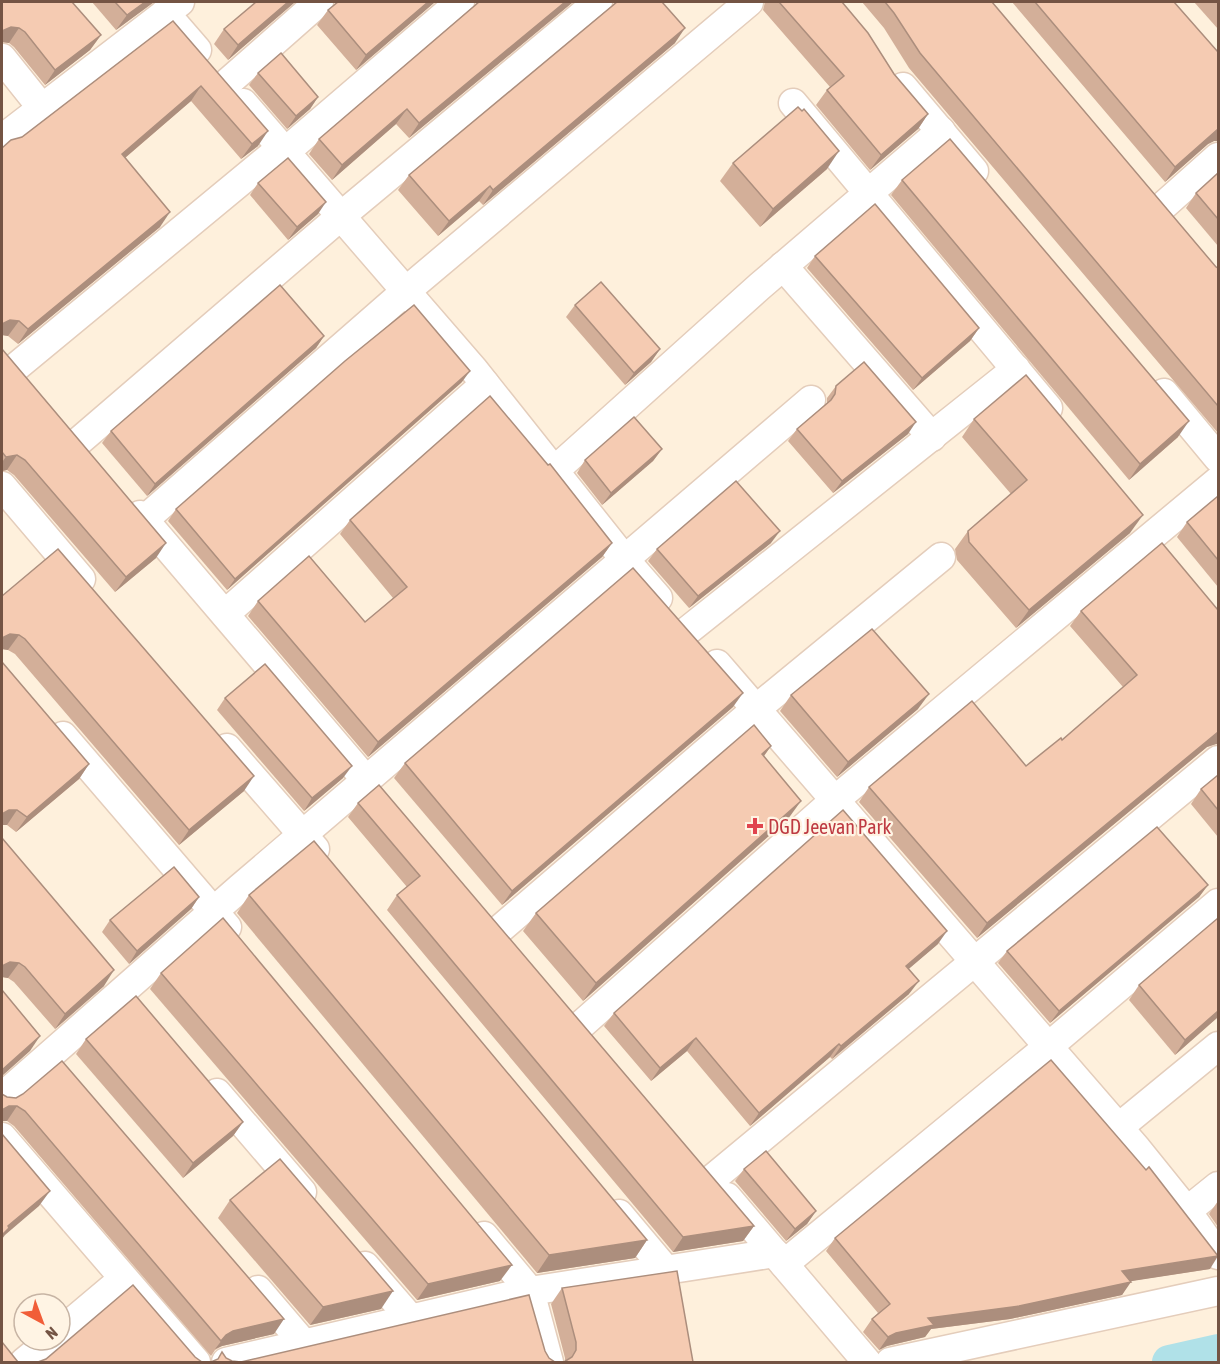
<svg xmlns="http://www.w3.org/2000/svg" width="1220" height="1364" viewBox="0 0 1220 1364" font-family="'Asap Condensed',sans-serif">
  <rect width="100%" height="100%" fill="#fef0dc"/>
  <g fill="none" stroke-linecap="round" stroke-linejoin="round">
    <polyline stroke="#b0e1e8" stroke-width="34" points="1169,1362 1218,1351"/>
    <defs>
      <g id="minor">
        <polyline points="165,13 197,50"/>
        <polyline points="2,58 42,108"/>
        <polyline points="226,84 319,2"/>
        <polyline points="903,87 974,171"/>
        <polyline points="243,103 474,370 625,560 658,598"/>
        <polyline points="793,103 1048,408"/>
        <polyline points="2,139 180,2"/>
        <polyline points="285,152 460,2"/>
        <polyline points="1163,206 1218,157"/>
        <polyline points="783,266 932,437"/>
        <polyline points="16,367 281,148"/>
        <polyline points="1164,393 1218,458"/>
        <polyline points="78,442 341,216 598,2"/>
        <polyline points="554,471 760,286 941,131"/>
        <polyline points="2,486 81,579"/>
        <polyline points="140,515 366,780"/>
        <polyline points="144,520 406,291 749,2"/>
        <polyline points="225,614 485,384"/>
        <polyline points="687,631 1016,369"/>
        <polyline points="717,664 1137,1149 1187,1211 1218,1255"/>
        <polyline points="63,736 227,927"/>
        <polyline points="227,748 315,849"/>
        <polyline points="500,929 756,709 941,557"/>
        <polyline points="581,1025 835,800 1218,481"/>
        <polyline points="217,1093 302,1192"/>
        <polyline points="2,1097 240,888 811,400"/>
        <polyline points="1118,1128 1218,1046"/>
        <polyline points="2,1137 196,1362"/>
        <polyline points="712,1179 1218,760"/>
        <polyline points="727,1197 867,1362"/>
        <polyline points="1187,1211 1218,1186"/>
        <polyline points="619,1214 666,1270"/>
        <polyline points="484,1236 530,1291 549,1362"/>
        <polyline points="784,1264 1049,1046 1218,903"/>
        <polyline points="365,1266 411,1319"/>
        <polyline points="258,1290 305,1345"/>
        <polyline points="60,1332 123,1279"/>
        <polyline points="24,1362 51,1340"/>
        <polyline points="226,1362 530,1291 775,1253"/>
        <polyline points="890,1362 1218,1291"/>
      </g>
    </defs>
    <use href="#minor" stroke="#e4cdbb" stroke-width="31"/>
    <use href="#minor" stroke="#fff" stroke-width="28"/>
  </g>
  <g fill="#d3af99">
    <polygon points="2,2 101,35 90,50 45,85 14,47 9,43 2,42"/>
    <polygon points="92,2 154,2 116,30"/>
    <polygon points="256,2 295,2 228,60 214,44 224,29"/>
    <polygon points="335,2 435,2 356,70 317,25 328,10 335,4"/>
    <polygon points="476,2 573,2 409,138 396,124 332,180 309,154 319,139 476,4"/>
    <polygon points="614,2 662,2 675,43 483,205 479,201 438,236 398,190 409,175 614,4"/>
    <polygon points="765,2 842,2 894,74 928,114 918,129 870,170 816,105 827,90 830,87 763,10"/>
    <polygon points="862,2 992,2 1216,267 1218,268 1218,433 909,68 884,28"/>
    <polygon points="1012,2 1174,2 1218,52 1218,141 1214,141 1208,144 1165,182"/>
    <polygon points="1194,2 1218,2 1218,29"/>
    <polygon points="173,21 258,146 241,159 191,101 125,158 160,227 18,344 8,336 2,335 2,148 22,137"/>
    <polygon points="258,73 318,97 310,109 287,129 249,85"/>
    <polygon points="802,111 827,169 760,227 720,181 733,163"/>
    <polygon points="1218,173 1218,246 1186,208 1196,193"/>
    <polygon points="902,180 1178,437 1129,480 891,195"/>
    <polygon points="258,183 318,214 288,240 250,195"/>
    <polygon points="815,256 979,328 970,341 913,390 807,268"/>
    <polygon points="575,305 660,349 651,362 625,385 566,317"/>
    <polygon points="324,336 316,348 147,496 102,443 111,431"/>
    <polygon points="2,349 156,558 115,592 14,475 7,470 2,471"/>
    <polygon points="462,382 227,590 168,521 176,509"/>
    <polygon points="836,386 908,434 833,493 788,441 797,429 827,403 827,398"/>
    <polygon points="974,419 1130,533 1016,628 957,560 955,549 968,531 1011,494 962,437"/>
    <polygon points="662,449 653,461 602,505 577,473 585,460"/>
    <polygon points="1218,496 1218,587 1177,537 1187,522"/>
    <polygon points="350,520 612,543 602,557 368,757 248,616 258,601 365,622 393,598 340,534"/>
    <polygon points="771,543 689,608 648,561 657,549"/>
    <polygon points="2,596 244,791 179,845 15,654 8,650 2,649"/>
    <polygon points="1216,608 1216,744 1207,747 977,938 859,802 869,787 1026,766 1062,740 1123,687 1070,626 1081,611"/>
    <polygon points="2,662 89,764 79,779 16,832 7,825 2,825"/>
    <polygon points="791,695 918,709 837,777 780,711"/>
    <polygon points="225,698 343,778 304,811 217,710"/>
    <polygon points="733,707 502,905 394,778 405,763"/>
    <polygon points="771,746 764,756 788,819 583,1001 523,931 536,913"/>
    <polygon points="1218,775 1218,837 1191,804 1201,789"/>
    <polygon points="358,803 754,1226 743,1241 673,1252 387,910 397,895 407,887 348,817"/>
    <polygon points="2,838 104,986 55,1029 14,982 8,978 2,977"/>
    <polygon points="1208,885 1199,897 1050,1023 998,963 1007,951"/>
    <polygon points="249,895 647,1240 635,1258 537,1273 237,913"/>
    <polygon points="199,897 191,909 129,964 102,932 110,920"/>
    <polygon points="938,944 908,969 909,994 832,1059 830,1057 750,1126 687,1051 651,1081 604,1026 614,1013"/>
    <polygon points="161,973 500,1281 417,1300 150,989"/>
    <polygon points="1139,985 1218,1017 1175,1055 1129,1000"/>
    <polygon points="86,1039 243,1122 233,1136 183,1178 76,1054"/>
    <polygon points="2,1094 7,1097 16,1098 274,1334 222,1346 215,1350 211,1356 14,1126 7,1121 2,1121"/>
    <polygon points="744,1169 816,1211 807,1224 786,1241 735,1181"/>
    <polygon points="230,1200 381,1309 310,1325 218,1218"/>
    <polygon points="1218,1201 1218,1227 1209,1214"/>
    <polygon points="835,1238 1210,1269 1130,1281 1122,1295 1010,1319 931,1329 925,1337 887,1346 879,1350 863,1332 872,1319 878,1313 826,1251"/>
    <polygon points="562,1288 693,1362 38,1362 195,1357 202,1362 211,1362 226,1358 232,1361 241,1362 545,1351 549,1358 555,1362 564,1362 565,1361 565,1358 551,1304"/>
  </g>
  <g fill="#ac8e7d">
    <polygon points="145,2 154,2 116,30 127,15"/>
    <polygon points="288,2 295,2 228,60 238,45"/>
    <polygon points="428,2 435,2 356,70 366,55"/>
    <polygon points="565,2 573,2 409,138 419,123"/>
    <polygon points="11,27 19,28 9,43 2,42 2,31"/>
    <polygon points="685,28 675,43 483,205 493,190"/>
    <polygon points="101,35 90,50 45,85 55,70"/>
    <polygon points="201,86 191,101 112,169 122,154"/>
    <polygon points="318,97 310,109 287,129 296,116"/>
    <polygon points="407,109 396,124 332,180 342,165"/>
    <polygon points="928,114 918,129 870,170 881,155"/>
    <polygon points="1218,129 1218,141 1214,141 1208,144 1165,182 1175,167"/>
    <polygon points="268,131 258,146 241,159 252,144"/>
    <polygon points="839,151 827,169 760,227 773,209"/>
    <polygon points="490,186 479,201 438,236 449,221"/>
    <polygon points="326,202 318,214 288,240 297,227"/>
    <polygon points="170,212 160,227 18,344 28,329"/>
    <polygon points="10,320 19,321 8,336 2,335 2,324"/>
    <polygon points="979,328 970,341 913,390 922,378"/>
    <polygon points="324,336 316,348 147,496 155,484"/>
    <polygon points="660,349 651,362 625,385 634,373"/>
    <polygon points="470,371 462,382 227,590 235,579"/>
    <polygon points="1189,421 1178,437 1129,480 1140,464"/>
    <polygon points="916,422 908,434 833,493 842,481"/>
    <polygon points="662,449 653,461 602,505 611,493"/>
    <polygon points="17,455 7,470 2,471 2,462 6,457"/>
    <polygon points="1143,515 1130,533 1016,628 1029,610"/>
    <polygon points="780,531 771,543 689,608 698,596"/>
    <polygon points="166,543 156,558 115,592 126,577"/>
    <polygon points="612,543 602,557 368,757 378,742"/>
    <polygon points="10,634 19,635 8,650 2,649 2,638"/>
    <polygon points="743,693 733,707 502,905 512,891"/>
    <polygon points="929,694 918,709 837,777 848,762"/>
    <polygon points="1218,732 1218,744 1216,744 1207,747 977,938 987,923"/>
    <polygon points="771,746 758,764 762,754"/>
    <polygon points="89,764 79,779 16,832 27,817"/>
    <polygon points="352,766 343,778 304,811 312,798"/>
    <polygon points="254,776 244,791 179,845 189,830"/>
    <polygon points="801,801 788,819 583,1001 596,983"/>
    <polygon points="9,810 17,810 7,825 2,825 2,814"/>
    <polygon points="1208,885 1199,897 1050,1023 1059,1011"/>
    <polygon points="199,897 191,909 129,964 137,951"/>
    <polygon points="947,931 938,944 897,979 906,966"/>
    <polygon points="10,962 19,963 8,978 2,977 2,966"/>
    <polygon points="114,970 104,986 55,1029 65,1014"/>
    <polygon points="919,981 909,994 832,1059 841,1046"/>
    <polygon points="1218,1011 1218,1017 1175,1055 1185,1040"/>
    <polygon points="40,1036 30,1051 2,1076 2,1070"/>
    <polygon points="696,1038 687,1051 651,1081 660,1068"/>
    <polygon points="839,1044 830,1057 750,1126 759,1113"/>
    <polygon points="9,1106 17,1106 7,1121 2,1121 2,1110"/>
    <polygon points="243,1122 233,1136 183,1178 193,1163"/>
    <polygon points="50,1191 39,1206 5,1235 2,1239 2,1235 8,1226"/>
    <polygon points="816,1211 807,1224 786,1241 795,1229"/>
    <polygon points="754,1226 743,1241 673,1252 683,1237"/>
    <polygon points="647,1240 635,1258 537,1273 549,1255"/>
    <polygon points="1218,1256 1210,1269 1113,1284 1122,1271"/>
    <polygon points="512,1265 500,1281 417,1300 428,1284"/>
    <polygon points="1131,1282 1122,1295 1010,1319 931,1329 925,1337 887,1346 879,1350 888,1337 928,1318"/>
    <polygon points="393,1291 381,1309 310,1325 323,1307"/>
    <polygon points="284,1319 274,1334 222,1346 215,1349 226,1335 233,1331"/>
  </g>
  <g fill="#f5cbb2" stroke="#ac8e7d" stroke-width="1.5">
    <polygon points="2,2 72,2 101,35 55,70 25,32 19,28 11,27 2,31"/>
    <polygon points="115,2 145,2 127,15"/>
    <polygon points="256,2 288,2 238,45 224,29"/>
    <polygon points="338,2 428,2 366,55 328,10"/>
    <polygon points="479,2 565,2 419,123 407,109 342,165 319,139"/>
    <polygon points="617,2 662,2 685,28 493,190 490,186 449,221 409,175"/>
    <polygon points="779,2 842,2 868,33 894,74 928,114 881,155 827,90 844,76"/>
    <polygon points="885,2 992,2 1216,267 1218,268 1218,406 920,53 894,13"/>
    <polygon points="1035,2 1174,2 1218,52 1218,129 1175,167"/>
    <polygon points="173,21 268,131 252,144 201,86 122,154 170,212 28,329 19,321 10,320 2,324 2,148 11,140 22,137"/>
    <polygon points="281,53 318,97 296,116 258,73"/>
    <polygon points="798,107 802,111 804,109 839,151 773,209 733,163"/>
    <polygon points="950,139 1189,421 1140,464 902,180"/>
    <polygon points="288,158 326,202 297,227 258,183"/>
    <polygon points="1218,173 1218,219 1196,193"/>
    <polygon points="875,204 979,328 922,378 815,256"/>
    <polygon points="601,282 660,349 634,373 575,305"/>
    <polygon points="280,285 324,336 155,484 111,431"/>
    <polygon points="414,305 470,371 235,579 176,509 345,361"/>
    <polygon points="2,349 166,543 126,577 25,460 17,455 6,457 2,452"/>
    <polygon points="864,362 916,422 842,481 797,429 831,400 835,394 836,386"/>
    <polygon points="1026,375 1143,515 1029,610 969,542 968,531 1027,480 974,419"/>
    <polygon points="490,396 548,465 550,464 612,543 378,742 258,601 309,556 365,622 407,587 350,520"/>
    <polygon points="634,417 662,449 611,493 585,460"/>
    <polygon points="736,481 780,531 698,596 657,549"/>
    <polygon points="1218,496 1218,560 1187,522"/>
    <polygon points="1162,543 1218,610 1218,732 987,923 869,787 972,701 1026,766 1061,738 1062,740 1137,675 1081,611"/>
    <polygon points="58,549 254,776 189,830 25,639 19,635 10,634 2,638 2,596"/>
    <polygon points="633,568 743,693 512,891 405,763"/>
    <polygon points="872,629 929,694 848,762 791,695"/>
    <polygon points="2,662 89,764 27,817 17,810 9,810 2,814"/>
    <polygon points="265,664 352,766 312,798 225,698"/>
    <polygon points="754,725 771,746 762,754 801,801 596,983 536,913"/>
    <polygon points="1218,775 1218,810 1201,789"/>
    <polygon points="379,785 754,1226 683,1237 397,895 420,876 358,803"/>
    <polygon points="843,810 947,931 906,966 919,981 841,1046 839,1044 759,1113 696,1038 660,1068 614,1013"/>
    <polygon points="1157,827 1208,885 1059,1011 1007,951"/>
    <polygon points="2,838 114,970 65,1014 25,967 19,963 10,962 2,966"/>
    <polygon points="314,841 647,1240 549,1255 249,895"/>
    <polygon points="174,867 199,897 137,951 110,920"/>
    <polygon points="223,918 512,1265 428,1284 161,973"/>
    <polygon points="1218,918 1218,1011 1185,1040 1139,985"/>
    <polygon points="2,990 40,1036 2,1070"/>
    <polygon points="136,996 243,1122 193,1163 86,1039"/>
    <polygon points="1051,1060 1146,1170 1149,1167 1218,1256 1122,1271 1131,1282 1019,1306 928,1318 934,1325 896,1333 888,1337 872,1319 890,1304 835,1238"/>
    <polygon points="62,1061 284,1319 233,1331 226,1335 221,1341 25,1111 17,1106 9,1106 2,1110 2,1094 7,1097 16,1098 23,1094"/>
    <polygon points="2,1134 50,1191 8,1226 9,1228 2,1235"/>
    <polygon points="766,1151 816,1211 795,1229 744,1169"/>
    <polygon points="280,1159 393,1291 323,1307 230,1200"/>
    <polygon points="677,1271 693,1362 38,1362 46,1359 133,1285 195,1357 202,1362 211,1362 218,1359 222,1352 226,1358 232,1361 241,1362 529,1295 545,1351 549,1358 555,1362 564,1362 572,1357 576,1350 576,1342 562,1288"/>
    <polygon points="2,1342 18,1362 2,1362"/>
  </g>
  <path fill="#e0444e" stroke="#fff4e4" stroke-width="2" d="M752 817h6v6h6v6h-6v6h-6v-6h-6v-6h6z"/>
  <g text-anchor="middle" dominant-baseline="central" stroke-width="4.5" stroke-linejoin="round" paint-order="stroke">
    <g font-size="20" fill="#be3a42" stroke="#fff4e4" text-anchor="start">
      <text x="768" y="826">DGD Jeevan Park</text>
    </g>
  </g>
  <rect width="1220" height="1364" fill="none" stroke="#745444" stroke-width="6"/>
  <g transform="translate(42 1322) rotate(139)"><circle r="28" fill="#fff4e4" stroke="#c7b4a4" stroke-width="1.5"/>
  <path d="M0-4.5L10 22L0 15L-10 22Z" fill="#f15d38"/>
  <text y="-9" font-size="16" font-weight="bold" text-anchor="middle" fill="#745444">N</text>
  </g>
</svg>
